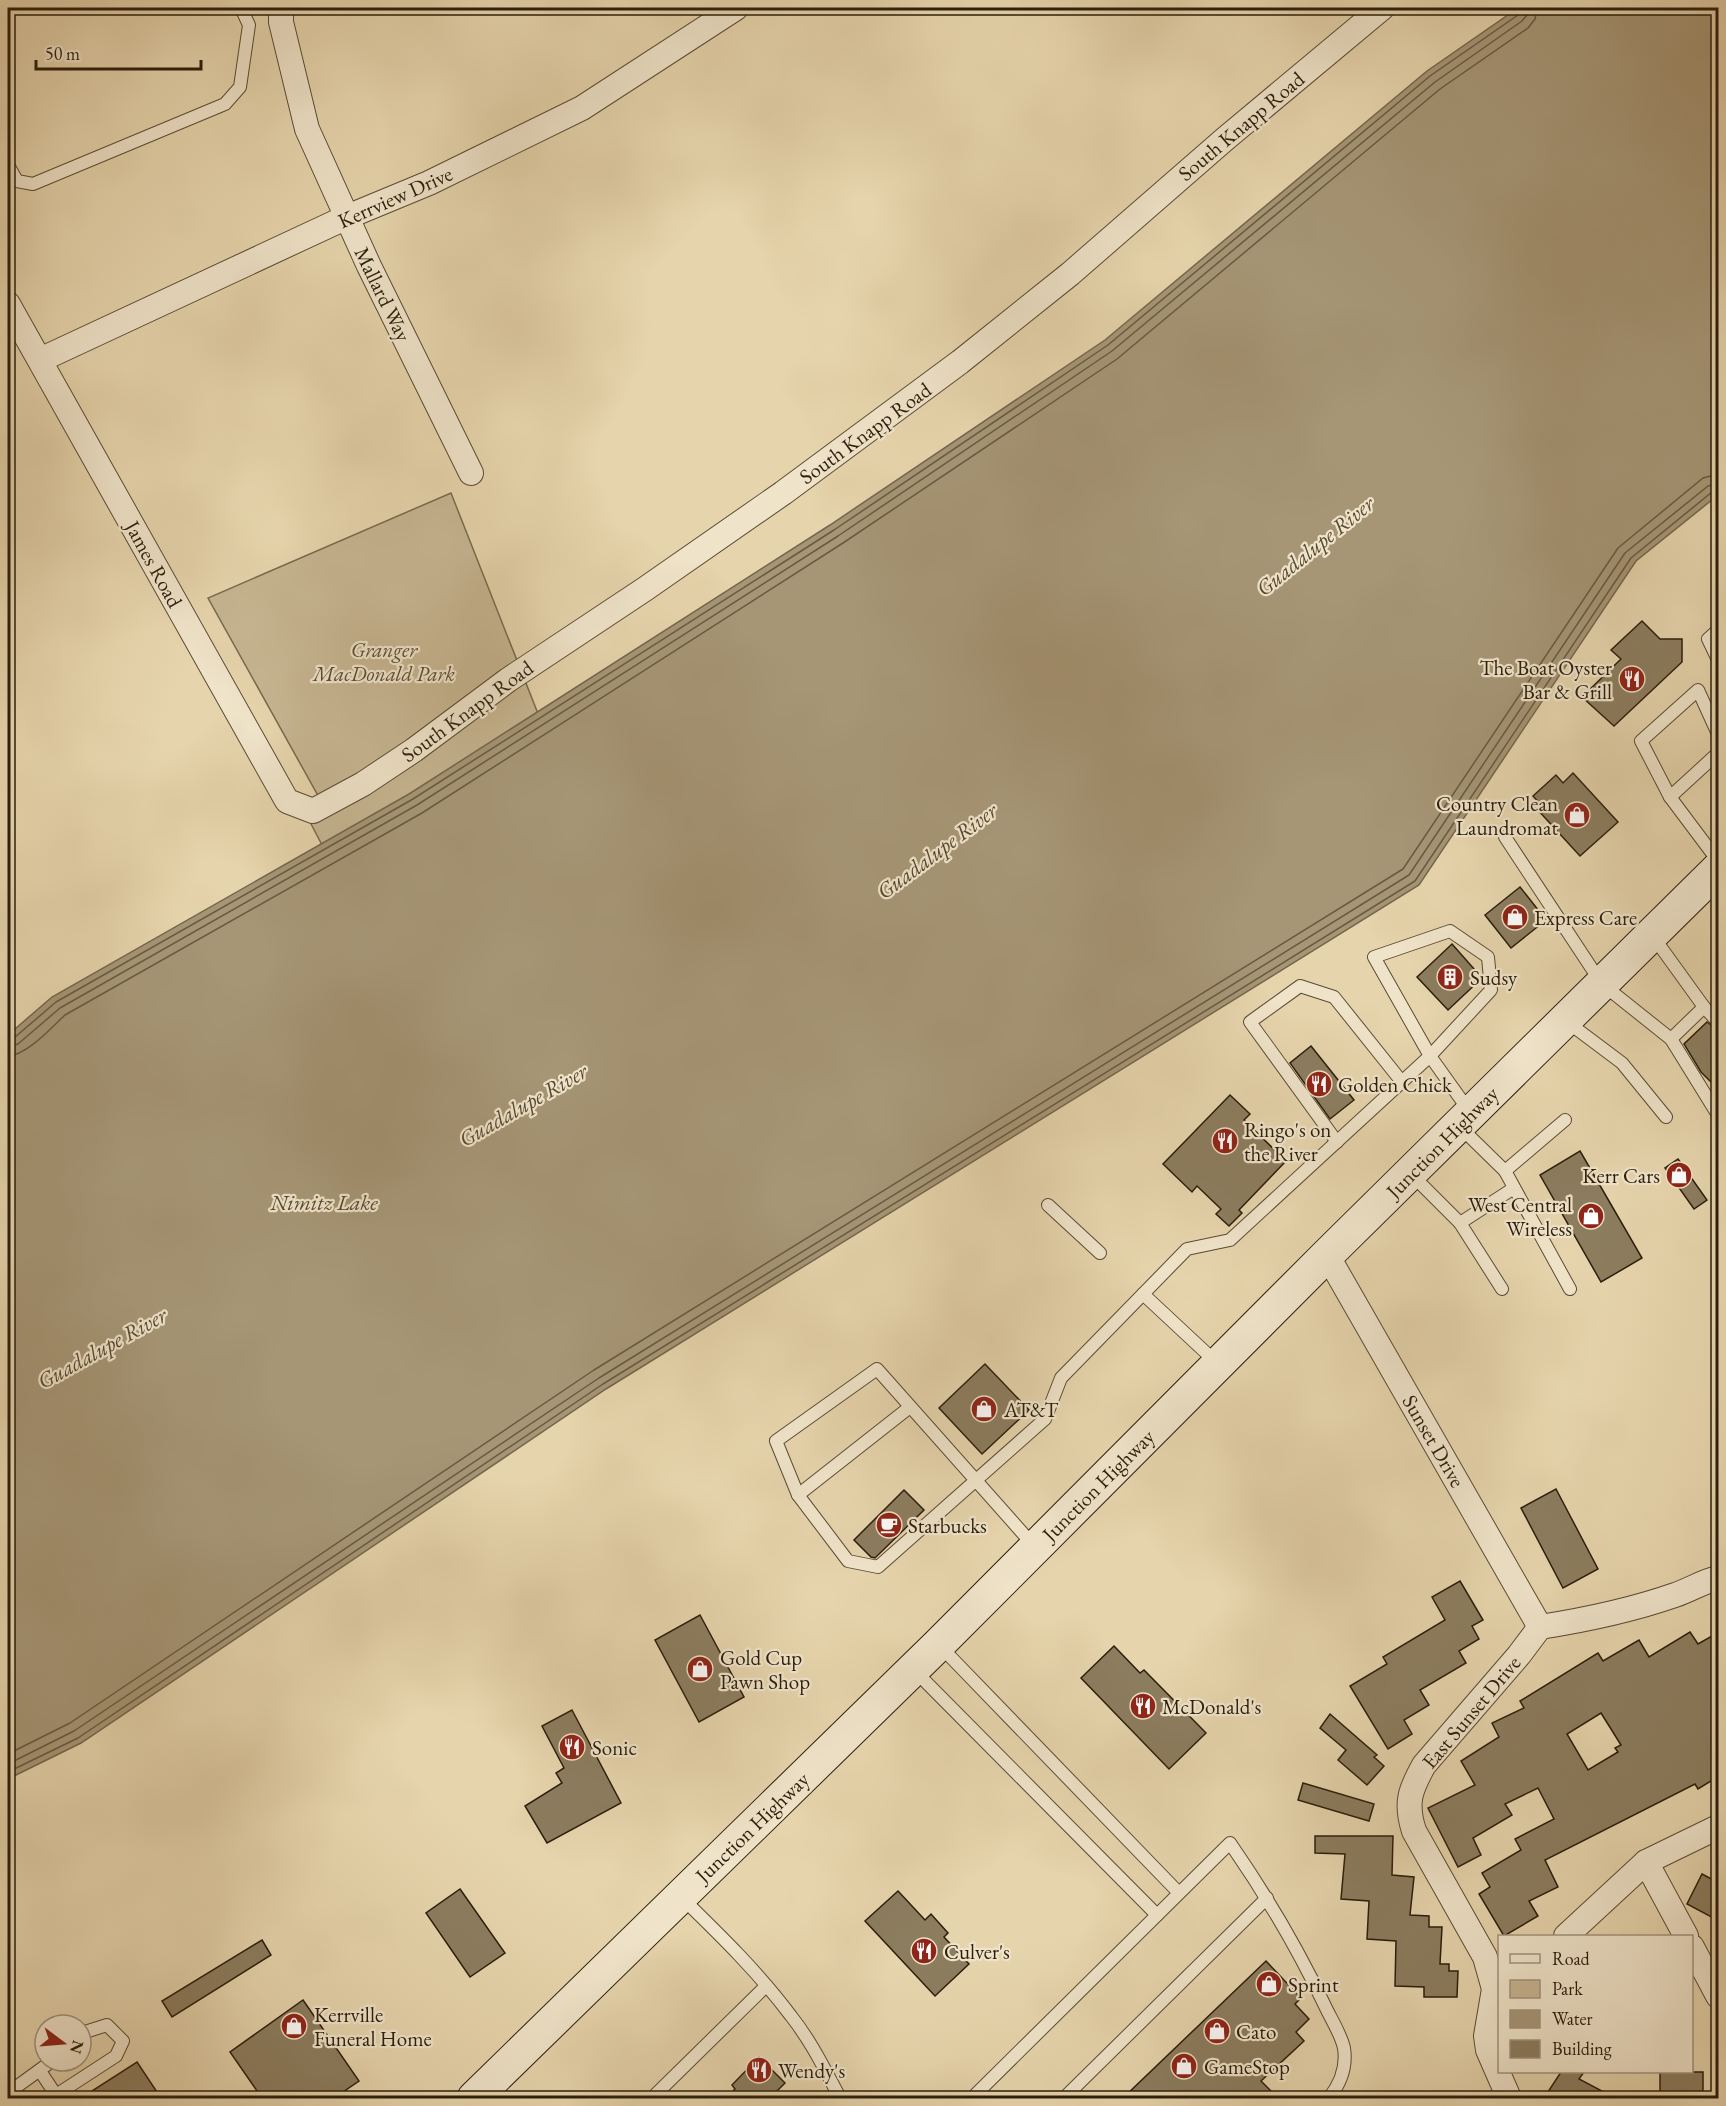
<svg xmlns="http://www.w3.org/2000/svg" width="1726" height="2106" font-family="'EB Garamond',serif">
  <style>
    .green { fill: #c6b591; stroke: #786a4e; stroke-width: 1.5 }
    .water { fill: #a69676; stroke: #75664c; stroke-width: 1.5 }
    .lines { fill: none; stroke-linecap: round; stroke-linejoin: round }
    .shore { stroke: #685a41; stroke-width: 1.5 }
    .building { fill: #8c7d5f; stroke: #2b1e0c; stroke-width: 1.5; fill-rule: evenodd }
    .lane-casing { stroke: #5a4c34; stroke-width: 14 }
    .street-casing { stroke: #5a4c34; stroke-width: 26 }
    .secondary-casing { stroke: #2b1e0c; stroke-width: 35 }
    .lane { stroke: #efe3c9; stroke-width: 12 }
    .street { stroke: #efe3c9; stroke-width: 24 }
    .secondary { stroke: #efe3c9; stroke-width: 33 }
    .labels { text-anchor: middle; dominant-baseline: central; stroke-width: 4.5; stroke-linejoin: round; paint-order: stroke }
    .street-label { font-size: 21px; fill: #2b1e0c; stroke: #efe3c9 }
    .park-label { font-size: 21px; font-style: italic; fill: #5a4b34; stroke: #efe3c9 }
    .poi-label { font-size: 21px; fill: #2b1e0c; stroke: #efe3c9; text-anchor: start }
    .water-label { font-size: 22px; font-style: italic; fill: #564831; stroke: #efe3c9 }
  </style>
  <rect width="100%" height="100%" fill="#e6d4ac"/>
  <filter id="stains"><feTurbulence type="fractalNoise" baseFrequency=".00333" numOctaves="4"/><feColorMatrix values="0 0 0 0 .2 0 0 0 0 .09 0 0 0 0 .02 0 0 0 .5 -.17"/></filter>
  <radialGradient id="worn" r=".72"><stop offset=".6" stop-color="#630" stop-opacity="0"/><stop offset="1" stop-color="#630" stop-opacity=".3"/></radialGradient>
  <polygon class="green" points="451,493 546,734 333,866 309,820 326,810 208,598"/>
  <polygon class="water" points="1518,8 1718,8 1718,495 1636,561 1419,885 606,1389 81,1743 8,1779 8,1035 52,997 409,794 830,525 1105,340 1427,71"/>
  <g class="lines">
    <g class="shore">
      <polyline points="8,1039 14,1038 56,1002 413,799 834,530 1108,345 1430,76 1518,15 1520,8"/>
      <polyline points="8,1047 18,1044 60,1008 417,805 838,536 1112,351 1435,82 1522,21 1527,15 1528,8"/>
      <path d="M8 1056C27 1055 51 1028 65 1015L422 813 843 543 1117 359 1440 89 1528 28 1535 19 1537 8"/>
      <polyline points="8,1754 70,1723 594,1370 1403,869 1618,548 1703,478 1718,474"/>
      <polyline points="8,1764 74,1731 599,1378 1409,875 1625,553 1708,486 1718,483"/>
      <polyline points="8,1772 78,1738 603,1384 1415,881 1631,558 1712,492 1718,490"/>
    </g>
  </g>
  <g class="building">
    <polygon points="1642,621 1660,639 1682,639 1682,662 1614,726 1582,697 1621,659 1611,650"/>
    <polygon points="1573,773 1618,822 1580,856 1536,808 1540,804 1533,796 1556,775 1563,783"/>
    <polygon points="1520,887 1546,920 1511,948 1485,915"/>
    <polygon points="1452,944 1482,978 1448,1010 1417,977"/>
    <polygon points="1707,1022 1719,1031 1719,1090 1701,1072 1684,1044"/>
    <polygon points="1311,1046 1354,1100 1330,1119 1290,1063"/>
    <polygon points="1230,1095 1250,1114 1244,1120 1286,1161 1239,1210 1242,1213 1229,1226 1216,1214 1221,1209 1197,1186 1192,1192 1163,1164"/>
    <polygon points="1580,1151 1642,1258 1601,1282 1540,1175"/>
    <polygon points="1678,1159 1707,1200 1694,1209 1665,1168"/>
    <polygon points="985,1364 1029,1410 982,1454 939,1408"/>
    <polygon points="1556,1489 1598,1569 1563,1588 1521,1508"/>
    <polygon points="904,1490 924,1510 875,1558 871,1557 854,1540"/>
    <polygon points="1460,1581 1483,1620 1472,1626 1479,1639 1459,1651 1466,1663 1420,1690 1429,1705 1404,1720 1412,1734 1388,1749 1350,1686 1387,1664 1383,1657 1445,1620 1432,1597"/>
    <polygon points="700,1615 744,1697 699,1722 655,1640"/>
    <path d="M1690 1632 1698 1644 1719 1632V1776L1698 1789 1695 1784 1545 1860 1558 1887 1529 1901 1538 1916 1504 1936 1479 1894 1490 1887 1482 1873 1521 1850 1515 1839 1554 1819 1538 1788 1505 1804 1512 1815 1473 1838 1481 1855 1458 1867 1428 1808 1475 1785 1461 1761 1499 1737 1492 1723 1524 1708 1520 1701 1598 1653 1603 1661 1639 1640 1649 1657ZM1601 1713 1621 1745 1615 1748 1618 1752 1588 1770 1567 1734Z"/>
    <polygon points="1114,1646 1140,1673 1144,1670 1206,1733 1169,1769 1081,1678"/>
    <polygon points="572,1710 621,1803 547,1843 525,1806 562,1783 556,1773 564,1768 542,1726"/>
    <polygon points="1330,1714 1377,1755 1374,1757 1384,1766 1367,1785 1338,1760 1346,1750 1320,1728"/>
    <polygon points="1303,1783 1374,1804 1369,1821 1298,1800"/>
    <polygon points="1315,1836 1393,1836 1392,1875 1414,1877 1410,1915 1429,1916 1429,1927 1442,1927 1440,1964 1449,1964 1449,1971 1458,1971 1457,1997 1424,1997 1424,1987 1395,1986 1396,1941 1367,1939 1369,1901 1341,1899 1345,1854 1315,1853"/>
    <polygon points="1702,1874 1719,1883 1719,1921 1687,1904"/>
    <polygon points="460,1889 505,1953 470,1977 426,1913"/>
    <polygon points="898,1891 925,1920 931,1914 948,1933 944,1937 969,1964 935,1996 865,1921"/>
    <polygon points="262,1940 271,1955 172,2017 162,2001"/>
    <polygon points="1266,1961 1301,1998 1295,2004 1309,2019 1296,2032 1304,2041 1261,2081 1278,2098 1123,2098"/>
    <polygon points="303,2000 359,2081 334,2098 262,2098 230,2052"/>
    <polygon points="759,2057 785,2083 770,2098 726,2098 735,2089 732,2085"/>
    <polygon points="137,2062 161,2098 81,2098"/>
    <polygon points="1561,2072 1584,2072 1579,2079 1615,2098 1544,2098"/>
    <rect x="1660" y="2072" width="43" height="26"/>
  </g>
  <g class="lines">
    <defs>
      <g id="lane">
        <polyline points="8,165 17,181 33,184 225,104 240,87 249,25 241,8"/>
        <polyline points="1718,630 1708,639 1718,660"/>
        <polyline points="1718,734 1698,690 1641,741 1670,797 1718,861"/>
        <polyline points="1670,797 1718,753"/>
        <polyline points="1505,837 1602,984 1671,1039 1718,1115"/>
        <polyline points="1652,935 1704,1007 1718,1022"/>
        <polyline points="1566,1021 1622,1063 1666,1117"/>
        <polyline points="1671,1039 1704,1007"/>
        <polyline points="1458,1125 1505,1171 1570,1289"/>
        <polyline points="1337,1142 1250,1022 1300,986 1334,997 1402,1082"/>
        <polyline points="1505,1171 1565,1120"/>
        <polyline points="1410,1173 1460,1223"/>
        <polyline points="1048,1205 1100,1253"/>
        <polyline points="1502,1289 1460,1223 1514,1188"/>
        <polyline points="1143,1294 1217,1363"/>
        <polyline points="798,1495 910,1407"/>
        <polyline points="1035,1547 877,1369 776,1441 798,1495 848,1561 878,1567 1045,1419 1061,1378 1187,1249 1230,1240 1430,1056 1491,990 1488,957 1450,931 1374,957 1430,1056 1470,1112"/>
        <polyline points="940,1646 1179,1893"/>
        <polyline points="914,1670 1157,1915"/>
        <path d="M682 1898C720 1935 759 1973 791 2016 811 2041 825 2070 840 2098"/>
        <polyline points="40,2071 58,2098"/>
        <polyline points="8,2093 52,2061"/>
        <polyline points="56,2095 116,2056 123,2041 107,2025 85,2032 81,2035"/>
        <polyline points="652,2098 766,1986"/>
        <path d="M972 2098 1230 1843C1266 1895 1298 1949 1325 2006 1331 2019 1341 2034 1344 2048 1347 2067 1341 2083 1329 2098"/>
        <polyline points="1064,2098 1267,1898"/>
      </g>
      <g id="street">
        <polyline points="281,8 281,22 307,129 369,266 471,473"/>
        <polyline points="8,304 287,801 313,811 363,784 414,750 508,680 645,589 783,493 960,362 1070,274 1225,139 1382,8"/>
        <polyline points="40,360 347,217 429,183 582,108 736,8"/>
        <polyline points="1327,1255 1540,1627"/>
        <path d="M1540 1627C1585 1620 1632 1610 1675 1595 1690 1590 1704 1581 1718 1578"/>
        <polyline points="1646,1862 1686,1936"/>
        <polyline points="1566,1936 1646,1862 1718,1827"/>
        <polyline points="1692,1947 1718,1996"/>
        <path d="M1509 2098 1488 2050 1486 2036 1494 1989 1485 1957 1414 1831C1405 1803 1410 1790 1424 1765L1519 1655 1540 1627"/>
      </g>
      <polyline id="secondary" points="474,2098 938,1645 1327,1255 1718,869"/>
    </defs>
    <use href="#lane" class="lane-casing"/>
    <use href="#street" class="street-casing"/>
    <use href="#secondary" class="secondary-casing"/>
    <use href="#lane" class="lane"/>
    <use href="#street" class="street"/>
    <use href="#secondary" class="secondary"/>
  </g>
  <defs>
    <symbol id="restaurant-disc" viewBox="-11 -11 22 22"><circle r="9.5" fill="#8f2418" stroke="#efe3c9"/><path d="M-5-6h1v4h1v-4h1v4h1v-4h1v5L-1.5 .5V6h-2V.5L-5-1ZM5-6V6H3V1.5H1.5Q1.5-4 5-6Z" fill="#fff"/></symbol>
    <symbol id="shop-disc" viewBox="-11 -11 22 22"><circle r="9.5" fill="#8f2418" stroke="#efe3c9"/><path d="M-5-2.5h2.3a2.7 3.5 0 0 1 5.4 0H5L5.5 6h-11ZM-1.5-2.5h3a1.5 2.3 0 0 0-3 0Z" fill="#fff"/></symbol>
    <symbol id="building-disc" viewBox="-11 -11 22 22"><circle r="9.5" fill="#8f2418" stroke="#efe3c9"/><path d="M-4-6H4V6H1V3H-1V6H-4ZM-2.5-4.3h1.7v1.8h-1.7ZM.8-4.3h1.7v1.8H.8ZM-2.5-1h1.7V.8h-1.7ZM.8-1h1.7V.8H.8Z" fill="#fff"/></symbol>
    <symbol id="cafe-disc" viewBox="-11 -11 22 22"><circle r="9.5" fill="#8f2418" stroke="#efe3c9"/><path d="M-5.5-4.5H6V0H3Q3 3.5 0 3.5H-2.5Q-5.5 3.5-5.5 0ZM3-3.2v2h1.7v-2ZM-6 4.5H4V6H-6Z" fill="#fff"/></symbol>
  </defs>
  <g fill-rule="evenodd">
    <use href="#restaurant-disc" x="1617" y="664" width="30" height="30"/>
    <use href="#shop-disc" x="1562" y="800" width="30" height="30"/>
    <use href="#shop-disc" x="1500" y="902" width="30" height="30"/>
    <use href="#building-disc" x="1435" y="962" width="30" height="30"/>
    <use href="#restaurant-disc" x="1304" y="1069" width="30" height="30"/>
    <use href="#restaurant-disc" x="1210" y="1126" width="30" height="30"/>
    <use href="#shop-disc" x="1664" y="1160" width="30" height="30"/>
    <use href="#shop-disc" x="1576" y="1201" width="30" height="30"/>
    <use href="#shop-disc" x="969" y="1394" width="30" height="30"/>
    <use href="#cafe-disc" x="874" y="1510" width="30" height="30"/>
    <use href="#shop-disc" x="685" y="1654" width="30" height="30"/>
    <use href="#restaurant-disc" x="1128" y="1691" width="30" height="30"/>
    <use href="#restaurant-disc" x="557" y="1732" width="30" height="30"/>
    <use href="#restaurant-disc" x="909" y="1936" width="30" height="30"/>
    <use href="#shop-disc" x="1254" y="1969" width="30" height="30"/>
    <use href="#shop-disc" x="279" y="2011" width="30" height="30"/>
    <use href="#shop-disc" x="1202" y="2016" width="30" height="30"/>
    <use href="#shop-disc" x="1169" y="2051" width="30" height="30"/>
    <use href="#restaurant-disc" x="744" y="2055" width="30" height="30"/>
  </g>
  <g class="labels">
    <g class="street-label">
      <text transform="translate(1241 126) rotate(-40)">South Knapp Road</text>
      <text transform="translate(395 197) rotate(-24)">Kerrview Drive</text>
      <text transform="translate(383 294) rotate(64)">Mallard Way</text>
      <text transform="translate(865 433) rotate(-36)">South Knapp Road</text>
      <text transform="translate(154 564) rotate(61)">James Road</text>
      <text transform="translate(467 711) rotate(-36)">South Knapp Road</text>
      <text transform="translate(1442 1142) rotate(-45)">Junction Highway</text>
      <text transform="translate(1434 1441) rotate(60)">Sunset Drive</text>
      <text transform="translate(1098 1485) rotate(-45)">Junction Highway</text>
      <text transform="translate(1471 1712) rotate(-50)">East Sunset Drive</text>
      <text transform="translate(752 1827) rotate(-44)">Junction Highway</text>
    </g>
    <g class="park-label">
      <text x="384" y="649">Granger<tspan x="384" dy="24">MacDonald Park</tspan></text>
    </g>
    <g class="poi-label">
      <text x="1612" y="667" text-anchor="end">The Boat Oyster<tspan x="1612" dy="24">Bar &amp; Grill</tspan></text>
      <text x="1558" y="803" text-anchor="end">Country Clean<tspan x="1558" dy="24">Laundromat</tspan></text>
      <text x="1534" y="917">Express Care</text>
      <text x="1470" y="977">Sudsy</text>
      <text x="1338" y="1084">Golden Chick</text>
      <text x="1244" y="1129">Ringo's on<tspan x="1244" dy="24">the River</tspan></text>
      <text x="1660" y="1175" text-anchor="end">Kerr Cars</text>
      <text x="1572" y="1204" text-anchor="end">West Central<tspan x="1572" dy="24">Wireless</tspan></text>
      <text x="1004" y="1409">AT&amp;T</text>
      <text x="908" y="1525">Starbucks</text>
      <text x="720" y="1657">Gold Cup<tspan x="720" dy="24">Pawn Shop</tspan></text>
      <text x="1162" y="1706">McDonald's</text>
      <text x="592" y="1747">Sonic</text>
      <text x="944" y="1951">Culver's</text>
      <text x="1288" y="1984">Sprint</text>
      <text x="314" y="2014">Kerrville<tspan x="314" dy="24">Funeral Home</tspan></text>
      <text x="1236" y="2031">Cato</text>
      <text x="1204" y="2066">GameStop</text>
      <text x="778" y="2070">Wendy's</text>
    </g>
    <g class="water-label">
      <text transform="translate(1315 546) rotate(-39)">Guadalupe River</text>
      <text transform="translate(937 851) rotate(-37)">Guadalupe River</text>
      <text transform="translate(523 1105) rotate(-30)">Guadalupe River</text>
      <text x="324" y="1202">Nimitz Lake</text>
      <text transform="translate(102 1348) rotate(-29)">Guadalupe River</text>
    </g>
  </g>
  <rect width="1726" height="2106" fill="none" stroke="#e6d4ac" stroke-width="30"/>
  <rect x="9" y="9" width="1708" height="2088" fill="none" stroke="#2b1e0c" stroke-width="3"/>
  <rect x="15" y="15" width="1696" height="2076" fill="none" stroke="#2b1e0c" stroke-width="1.5"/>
  <rect x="1498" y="1935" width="195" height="138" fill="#efe3c9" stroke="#a1947d" stroke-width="1.5"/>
  <rect x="1510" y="1954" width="30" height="9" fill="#efe3c9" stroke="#a1947d" stroke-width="1.5"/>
  <text x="1552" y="1965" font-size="18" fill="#2b1e0c">Road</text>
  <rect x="1510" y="1980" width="30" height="18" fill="#c6b591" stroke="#a1947d" stroke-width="1.5"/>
  <text x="1552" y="1995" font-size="18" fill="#2b1e0c">Park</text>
  <rect x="1510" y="2010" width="30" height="18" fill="#a69676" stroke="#a1947d" stroke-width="1.5"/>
  <text x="1552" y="2025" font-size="18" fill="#2b1e0c">Water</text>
  <rect x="1510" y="2040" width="30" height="18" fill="#8c7d5f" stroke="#a1947d" stroke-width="1.5"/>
  <text x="1552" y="2055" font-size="18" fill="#2b1e0c">Building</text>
  <g transform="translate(63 2043) rotate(106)"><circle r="28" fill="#efe3c9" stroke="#a1947d" stroke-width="1.5"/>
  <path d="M0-4.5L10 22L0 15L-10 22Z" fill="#8f2418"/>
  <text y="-9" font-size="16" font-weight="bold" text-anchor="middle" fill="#2b1e0c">N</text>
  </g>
  <path d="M36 60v9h165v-9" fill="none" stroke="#2b1e0c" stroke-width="3"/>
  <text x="45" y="60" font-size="18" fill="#2b1e0c" stroke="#efe3c9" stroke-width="4.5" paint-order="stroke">50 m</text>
  <rect width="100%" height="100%" filter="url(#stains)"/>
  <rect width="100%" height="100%" fill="url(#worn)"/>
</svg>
